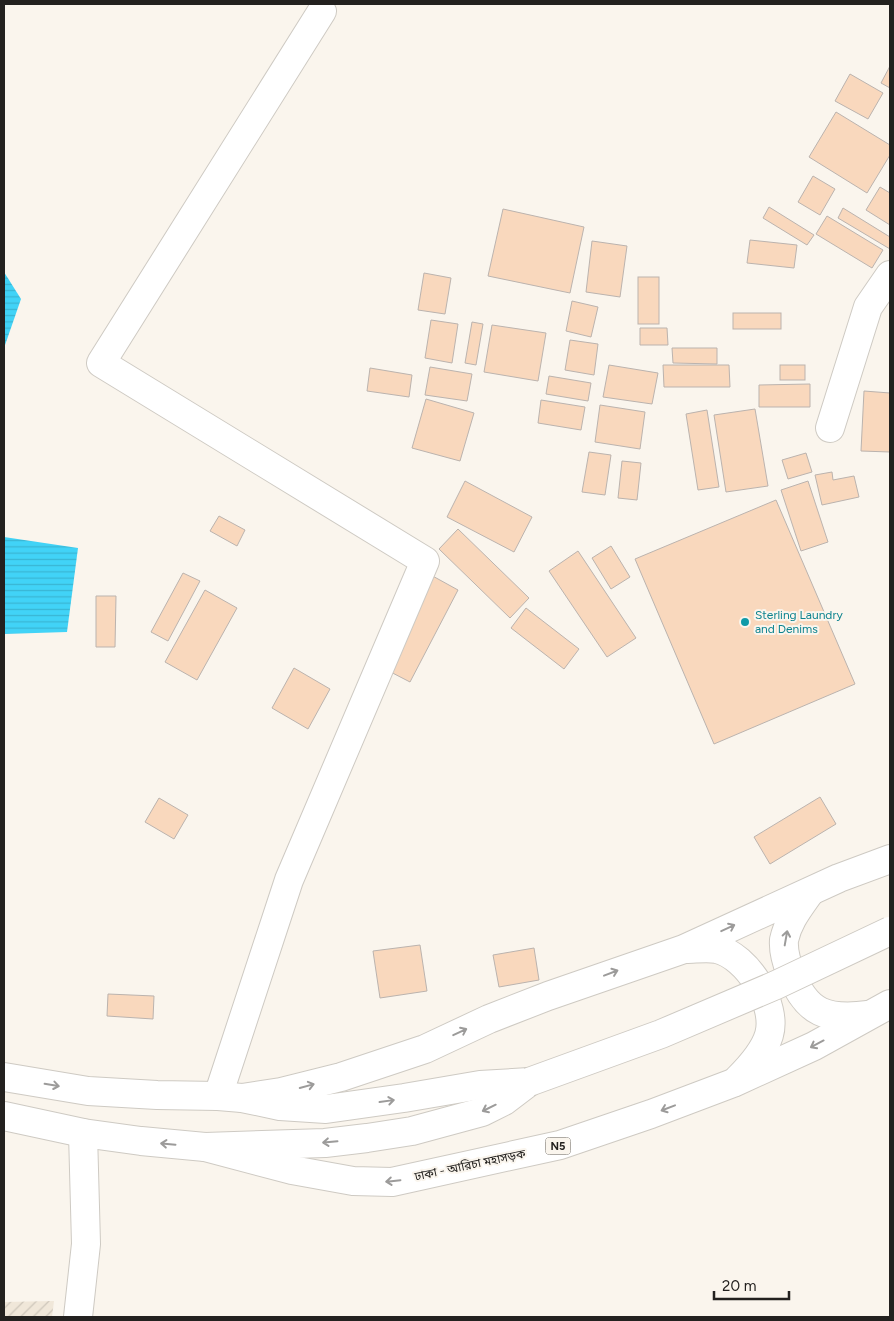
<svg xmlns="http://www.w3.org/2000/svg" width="894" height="1321" font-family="Figtree,'Noto Sans Bengali',sans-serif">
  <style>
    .industrial { fill: url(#industrial-furrows) }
    .water { fill: url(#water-rules) }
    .building { fill: #f9d8bd; stroke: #bbb3ae }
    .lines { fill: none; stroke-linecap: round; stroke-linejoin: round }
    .minor-casing { stroke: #cecac3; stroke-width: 30 }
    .highway-casing { stroke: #cecac3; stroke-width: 30 }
    .minor { stroke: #fff; stroke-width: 28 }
    .highway { stroke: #fff; stroke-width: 28 }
    .highway-bridge-casing { stroke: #cecac3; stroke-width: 30; stroke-linecap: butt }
    .highway-bridge { stroke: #fff; stroke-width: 28 }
    .oneway { stroke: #9c9b9a }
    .culture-dot { fill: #0f9aa8; stroke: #faf5ed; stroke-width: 2 }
    .labels { text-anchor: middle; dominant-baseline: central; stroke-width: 4; stroke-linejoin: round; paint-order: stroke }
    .shield { fill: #faf5ed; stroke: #64615d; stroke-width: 1 }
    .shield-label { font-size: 11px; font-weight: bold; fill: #23211f }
    .culture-label { font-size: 12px; fill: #0d838f; stroke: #faf5ed; text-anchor: start }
    .street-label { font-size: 12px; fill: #23211f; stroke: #faf5ed }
  </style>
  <defs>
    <pattern id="industrial-furrows" width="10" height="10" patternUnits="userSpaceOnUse" patternTransform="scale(1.25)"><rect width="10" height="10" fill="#f0e7d9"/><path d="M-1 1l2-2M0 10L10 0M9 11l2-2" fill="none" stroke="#cec6ba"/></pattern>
    <pattern id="water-rules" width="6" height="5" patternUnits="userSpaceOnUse" patternTransform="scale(1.25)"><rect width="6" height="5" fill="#41d3f7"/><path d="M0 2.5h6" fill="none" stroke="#39b5d3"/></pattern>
  </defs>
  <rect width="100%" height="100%" fill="#faf5ed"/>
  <polygon class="industrial" points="54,1301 52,1317 4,1317 4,1302"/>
  <g class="water">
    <polygon points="4,272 21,299 4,348"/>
    <polygon points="4,537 78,548 67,632 4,634"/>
  </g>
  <g class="building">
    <polygon points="890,66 890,88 881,83"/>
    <polygon points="850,74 883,93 868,119 835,101"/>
    <polygon points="836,112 890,145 890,155 867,193 809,157"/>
    <polygon points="813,176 835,189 820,215 798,202"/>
    <polygon points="880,187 890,193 890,225 866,210"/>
    <polygon points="769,207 814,235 807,245 763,218"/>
    <polygon points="843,208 890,237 890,249 838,218"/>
    <polygon points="503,209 584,227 570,293 488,276"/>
    <polygon points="827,216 883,250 872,268 816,234"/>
    <polygon points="750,240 797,245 794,268 747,263"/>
    <polygon points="592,241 627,246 620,297 586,292"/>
    <polygon points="424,273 451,278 445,314 418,310"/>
    <rect x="638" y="277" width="21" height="47"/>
    <polygon points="572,301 598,307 591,337 566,331"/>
    <rect x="733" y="313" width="48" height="16"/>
    <polygon points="431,320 458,324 452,363 425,358"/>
    <polygon points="472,322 483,324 476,365 465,363"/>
    <polygon points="492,325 546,333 538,381 484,372"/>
    <polygon points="640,328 667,328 668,345 640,345"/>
    <polygon points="570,340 598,344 594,375 565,370"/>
    <polygon points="672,348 717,348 717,364 673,363"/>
    <polygon points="609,365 658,373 652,404 603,397"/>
    <polygon points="663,365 729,365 730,387 664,387"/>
    <rect x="780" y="365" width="25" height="15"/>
    <polygon points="430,367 472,374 467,401 425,395"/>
    <polygon points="370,368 412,375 409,397 367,391"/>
    <polygon points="549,376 591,383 588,401 546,394"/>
    <polygon points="810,384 810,407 759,407 759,385"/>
    <polygon points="864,391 890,393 890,452 861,451"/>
    <polygon points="426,399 474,413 460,461 412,448"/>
    <polygon points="541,400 585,407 581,430 538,423"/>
    <polygon points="600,405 645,412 640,449 595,442"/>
    <polygon points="755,409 768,486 726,492 714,415"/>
    <polygon points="707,410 719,487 698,490 686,414"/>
    <polygon points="589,452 611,455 605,495 582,492"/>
    <polygon points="806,453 812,472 788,479 782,460"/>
    <polygon points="622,461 641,463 637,500 618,498"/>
    <polygon points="832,472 833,480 854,476 859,497 822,505 815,475"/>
    <polygon points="465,481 532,517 514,552 447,517"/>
    <polygon points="808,481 828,542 801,551 781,490"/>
    <polygon points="776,500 855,684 714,744 635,559"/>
    <polygon points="219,516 245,530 237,546 210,531"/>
    <polygon points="458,529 529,598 510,618 439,549"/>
    <polygon points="611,546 630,577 611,589 592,558"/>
    <polygon points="578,551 636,638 607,657 549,571"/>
    <polygon points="183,573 200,581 168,641 151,632"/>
    <polygon points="429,574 458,590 410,682 381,667"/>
    <polygon points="205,590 237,608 197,680 165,662"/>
    <polygon points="96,596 116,596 115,647 96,647"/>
    <polygon points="526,608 579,649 564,669 511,628"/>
    <polygon points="294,668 330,689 308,729 272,708"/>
    <polygon points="820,797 836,824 770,864 754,837"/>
    <polygon points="159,798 188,815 174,839 145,822"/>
    <polygon points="420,945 427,991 380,998 373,951"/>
    <polygon points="534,948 539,980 499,987 493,955"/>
    <polygon points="108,994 154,996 153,1019 107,1016"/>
  </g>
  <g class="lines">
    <defs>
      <g id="minor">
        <polyline points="830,428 868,307 890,275"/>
        <polyline points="218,1096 289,880 425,561 101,363 322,11"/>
        <polyline points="78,1317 86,1244 83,1133"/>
      </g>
      <g id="highway">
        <path d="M810 892C799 908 788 921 784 940 783 952 787 964 791 974 807 1014 827 1020 868 1015"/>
        <path d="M686 949C695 949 707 947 717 949 747 956 778 1005 769 1035 764 1052 750 1067 738 1079"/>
        <polyline points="4,1077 88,1091 157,1095 218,1096 242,1098 280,1106 326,1109 404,1098 480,1085 529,1082"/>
        <polyline points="242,1098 281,1092 341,1077 425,1049 489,1019 548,996 684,949 839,878 890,859"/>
        <polyline points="4,1116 83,1133 141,1141 205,1147 325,1143 367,1138 412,1131 482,1112 504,1101 529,1082"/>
        <polyline points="205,1147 292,1170 353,1181 392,1182 560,1145 651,1114 733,1083 814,1046 890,1004"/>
      </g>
    </defs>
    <use href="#minor" class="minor-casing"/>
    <use href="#highway" class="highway-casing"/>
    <use href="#minor" class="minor"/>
    <use href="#highway" class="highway"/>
    <defs>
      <polyline id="highway-bridge" points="529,1082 661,1034 776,985 890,931"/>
    </defs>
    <use href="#highway-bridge" class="highway-bridge-casing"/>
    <use href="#highway-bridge" class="highway-bridge"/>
  </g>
  <defs><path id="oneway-shaft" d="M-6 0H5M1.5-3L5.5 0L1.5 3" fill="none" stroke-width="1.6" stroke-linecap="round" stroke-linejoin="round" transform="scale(1.25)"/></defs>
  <g class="oneway">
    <use href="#oneway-shaft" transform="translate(728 928) rotate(-25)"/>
    <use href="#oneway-shaft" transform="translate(786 938) rotate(-80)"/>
    <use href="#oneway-shaft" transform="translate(611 973) rotate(-21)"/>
    <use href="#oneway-shaft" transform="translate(460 1032) rotate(-25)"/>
    <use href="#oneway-shaft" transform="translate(817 1044) rotate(152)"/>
    <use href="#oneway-shaft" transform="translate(52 1085) rotate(9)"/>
    <use href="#oneway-shaft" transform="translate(307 1086) rotate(-15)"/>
    <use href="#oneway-shaft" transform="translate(387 1101) rotate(-8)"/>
    <use href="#oneway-shaft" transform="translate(489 1108) rotate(154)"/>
    <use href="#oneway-shaft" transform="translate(668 1108) rotate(159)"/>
    <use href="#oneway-shaft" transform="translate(330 1142) rotate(175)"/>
    <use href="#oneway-shaft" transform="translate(168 1144) rotate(-175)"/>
    <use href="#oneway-shaft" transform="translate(393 1181) rotate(174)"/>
  </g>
  <circle class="culture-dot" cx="745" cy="622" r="5"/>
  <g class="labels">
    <rect class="shield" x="545.5" y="1137.5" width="25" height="17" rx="4"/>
    <g class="shield-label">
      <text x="558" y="1146">N5</text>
    </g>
    <g class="culture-label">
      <text x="755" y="615">Sterling Laundry<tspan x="755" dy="14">and Denims</tspan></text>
    </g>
    <g class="street-label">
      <text transform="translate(470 1165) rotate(-12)">ঢাকা - আরিচা মহাসড়ক</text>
    </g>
  </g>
  <rect width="894" height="1321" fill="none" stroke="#23211f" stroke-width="10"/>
  <path d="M714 1291v8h75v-8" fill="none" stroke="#23211f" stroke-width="2.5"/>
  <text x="722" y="1291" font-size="15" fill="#23211f" stroke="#faf5ed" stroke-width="4" paint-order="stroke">20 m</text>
</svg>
